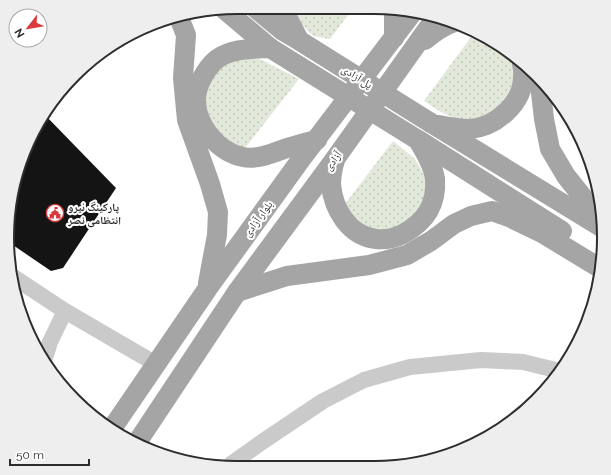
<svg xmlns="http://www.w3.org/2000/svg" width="611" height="475" font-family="Raleway,'Noto Naskh Arabic',sans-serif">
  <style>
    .grass { fill: url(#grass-dots) }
    .building { fill: #141414 }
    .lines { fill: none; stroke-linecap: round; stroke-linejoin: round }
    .minor { stroke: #cacaca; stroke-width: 16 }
    .major { stroke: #a5a5a5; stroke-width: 20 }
    .major-bridge { stroke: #a5a5a5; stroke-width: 20 }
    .labels { text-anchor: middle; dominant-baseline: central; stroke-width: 4; stroke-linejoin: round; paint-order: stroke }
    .street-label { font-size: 11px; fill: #2d2d2d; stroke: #fff }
    .poi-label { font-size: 11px; font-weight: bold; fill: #2d2d2d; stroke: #fff; text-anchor: start }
    .rim { fill: none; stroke: #2d2d2d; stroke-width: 2 }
  </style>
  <defs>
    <pattern id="grass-dots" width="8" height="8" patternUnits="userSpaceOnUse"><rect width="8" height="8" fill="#e2e9db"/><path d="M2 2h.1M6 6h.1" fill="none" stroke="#c2c8bc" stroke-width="1.8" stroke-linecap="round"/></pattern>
  </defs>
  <rect width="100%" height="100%" fill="#fff"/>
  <g class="grass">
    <polygon points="293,7 354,7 330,39 313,36 299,22"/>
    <path d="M474 33C481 37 508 50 511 54 520 69 513 91 503 103 495 114 472 123 459 120 446 116 435 108 424 101Z"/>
    <polygon points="239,58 260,59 299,79 245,148 224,141 205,113 203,92 213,71"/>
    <polygon points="393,141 414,158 420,167 426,181 426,193 416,215 404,225 380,232 363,225 352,215 345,204"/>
  </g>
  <polygon class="building" points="44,114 116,188 63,268 51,271 7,241 7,238 15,178 38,122"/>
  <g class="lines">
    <g class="minor">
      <polyline points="12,276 65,311 156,364"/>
      <polyline points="44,361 50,342 65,311"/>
      <polyline points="231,464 262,442 323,401 364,380 410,367 481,360 523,362 560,371"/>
    </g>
    <g class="major">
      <polyline points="254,7 283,31 300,41"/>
      <polyline points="285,7 286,15 299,40"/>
      <polyline points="224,9 270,48"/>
      <polyline points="178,15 186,35 183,78 187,120 210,184 218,212 217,235 208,283"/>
      <polyline points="394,38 394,9"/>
      <path d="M425 40C433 33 443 26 454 22"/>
      <path d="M270 48C253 49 232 48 217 59 206 68 195 87 196 102 197 126 218 152 243 157 258 160 273 153 287 148 297 145 307 142 317 140"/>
      <polyline points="540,84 544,119 550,149 566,176 601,220"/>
      <polyline points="431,123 601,227"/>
      <path d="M439 125C449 127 459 129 470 129 496 127 523 103 523 77 524 72 523 68 522 64"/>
      <polyline points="420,141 562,231"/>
      <path d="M335 160C333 167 331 176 331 184 333 209 349 236 376 239 386 240 395 238 403 234 425 222 437 205 435 179 433 165 425 152 418 140"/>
      <polyline points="237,292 287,276 369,265 407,255 431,241 454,224 471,216 492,211 509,217 542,233 598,267"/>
      <polyline points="111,430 208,288 302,158 413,12"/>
      <polyline points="138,441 237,292 335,159 436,17"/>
    </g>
    <g class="major-bridge">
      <polyline points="300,41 431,123"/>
      <polyline points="270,48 418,140"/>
    </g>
  </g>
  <defs>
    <symbol id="civic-ring" viewBox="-11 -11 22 22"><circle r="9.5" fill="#fff" stroke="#d83a3e" stroke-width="1.5"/><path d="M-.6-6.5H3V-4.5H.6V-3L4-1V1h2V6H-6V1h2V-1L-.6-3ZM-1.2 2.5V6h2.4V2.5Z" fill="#d83a3e"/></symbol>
  </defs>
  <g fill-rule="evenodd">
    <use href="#civic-ring" x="45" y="203" width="20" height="20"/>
  </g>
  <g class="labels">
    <g class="street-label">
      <text transform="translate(357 77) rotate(32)">پل آزادی</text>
      <text transform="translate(333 161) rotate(-54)">آزادی</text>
      <text transform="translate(258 219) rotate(-54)">بلوار آزادی</text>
    </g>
    <g class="poi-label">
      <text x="68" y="207">پارکینگ نیرو<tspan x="68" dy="13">انتظامی نصر</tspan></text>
    </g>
  </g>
  <path d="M0 0H611V475H0ZM237 14H374A223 223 0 0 1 597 237V238A223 223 0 0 1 374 461H237A223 223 0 0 1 14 238V237A223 223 0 0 1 237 14Z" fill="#eee" fill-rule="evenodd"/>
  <path class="rim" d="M237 14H374A223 223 0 0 1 597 237V238A223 223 0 0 1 374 461H237A223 223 0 0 1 14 238V237A223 223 0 0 1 237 14Z"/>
  <g transform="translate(28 28) rotate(239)"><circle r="19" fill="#ffffff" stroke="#ababab"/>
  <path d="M0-3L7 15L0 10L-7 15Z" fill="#d83a3e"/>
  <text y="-6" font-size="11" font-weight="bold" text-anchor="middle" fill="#2d2d2d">N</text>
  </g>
  <path d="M10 459v6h79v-6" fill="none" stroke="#2d2d2d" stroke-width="2"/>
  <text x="16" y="459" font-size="12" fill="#2d2d2d" stroke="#ffffff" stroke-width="3" paint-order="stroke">50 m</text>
</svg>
